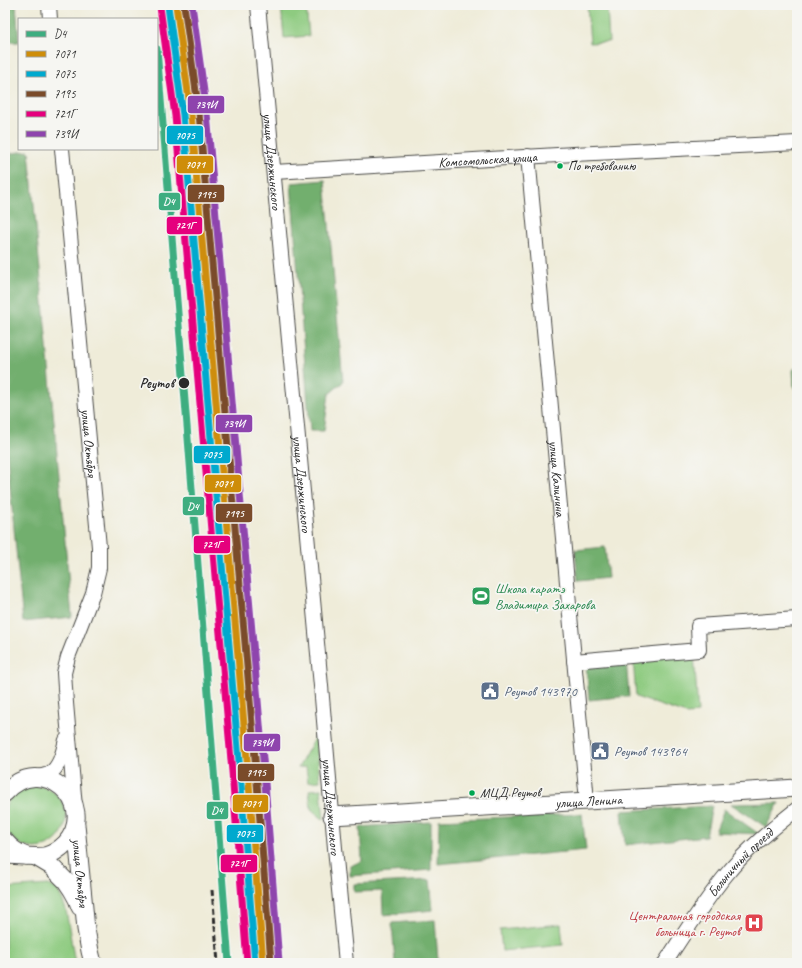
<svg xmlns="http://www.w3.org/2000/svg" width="802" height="968" font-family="Caveat,sans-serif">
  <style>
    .green { fill: #8ecb80; stroke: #5c7b56 }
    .forest { fill: #72af6e; stroke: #4e6d4c }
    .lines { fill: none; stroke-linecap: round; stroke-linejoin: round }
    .minor-casing { stroke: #484845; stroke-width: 16 }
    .tertiary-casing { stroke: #484845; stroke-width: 19 }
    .minor { stroke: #fff; stroke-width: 14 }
    .tertiary { stroke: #fff; stroke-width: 17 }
    .rail { stroke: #2b2b2b; stroke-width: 3; stroke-dasharray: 6 3; stroke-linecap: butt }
    .rail-1-casing { stroke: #f6f6f2; stroke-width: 10 }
    .rail-2-casing { stroke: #f6f6f2; stroke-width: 10 }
    .rail-3-casing { stroke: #f6f6f2; stroke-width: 10 }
    .rail-4-casing { stroke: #f6f6f2; stroke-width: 10 }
    .rail-5-casing { stroke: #f6f6f2; stroke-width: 10 }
    .rail-6-casing { stroke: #f6f6f2; stroke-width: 10 }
    .rail-1 { stroke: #3ead80; stroke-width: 7 }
    .rail-2 { stroke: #ce8d09; stroke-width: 7 }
    .rail-3 { stroke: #00a9ce; stroke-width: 7 }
    .rail-4 { stroke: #7a4b2a; stroke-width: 7 }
    .rail-5 { stroke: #e5007d; stroke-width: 7 }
    .rail-6 { stroke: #8e44ad; stroke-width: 7 }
    .bus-dot { fill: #00a651; stroke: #f6f6f2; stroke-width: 1.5 }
    .stop-dot { fill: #2b2b2b; stroke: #f6f6f2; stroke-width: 1.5 }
    .labels { text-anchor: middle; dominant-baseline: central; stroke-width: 3.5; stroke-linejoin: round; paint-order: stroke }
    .bus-label { font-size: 13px; fill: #2b2b2b; stroke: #f6f6f2; text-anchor: start }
    .street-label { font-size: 14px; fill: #2b2b2b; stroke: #f6f6f2 }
    .stop-label { font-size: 14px; font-weight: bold; fill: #2b2b2b; stroke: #f6f6f2; text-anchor: end }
    .leisure-label { font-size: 14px; fill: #27864d; stroke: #f6f6f2; text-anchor: start }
    .service-label { font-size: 14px; fill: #4e5e75; stroke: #f6f6f2; text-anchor: start }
    .health-label { font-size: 14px; fill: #be3a42; stroke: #f6f6f2; text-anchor: end }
    .line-badge { stroke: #f6f6f2; stroke-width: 1.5 }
    .badge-label { font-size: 11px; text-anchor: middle; font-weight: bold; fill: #fff }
  </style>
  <rect width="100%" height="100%" fill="#f6f6f2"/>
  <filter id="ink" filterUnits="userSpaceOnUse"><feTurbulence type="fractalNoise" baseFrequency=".025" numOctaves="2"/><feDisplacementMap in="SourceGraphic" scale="8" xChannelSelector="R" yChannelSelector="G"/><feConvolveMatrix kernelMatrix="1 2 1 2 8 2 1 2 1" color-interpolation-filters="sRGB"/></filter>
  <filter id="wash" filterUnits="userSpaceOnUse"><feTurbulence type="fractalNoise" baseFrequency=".012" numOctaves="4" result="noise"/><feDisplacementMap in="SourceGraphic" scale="16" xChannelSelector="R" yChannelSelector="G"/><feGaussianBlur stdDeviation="0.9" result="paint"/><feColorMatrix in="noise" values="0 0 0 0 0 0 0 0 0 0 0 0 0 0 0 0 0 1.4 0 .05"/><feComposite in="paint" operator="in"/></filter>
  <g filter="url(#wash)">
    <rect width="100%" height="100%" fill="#efecd9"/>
    <g class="green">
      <polygon points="281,5 306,5 309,36 284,38"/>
      <polygon points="587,5 607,5 609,42 590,43"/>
      <polygon points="694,653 698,713 686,714 636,697 633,659"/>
      <polygon points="316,736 320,781 308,782 306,767 298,768"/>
      <circle cx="35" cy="817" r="31"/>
      <polygon points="321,789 324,820 311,809 309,790"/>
      <polygon points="48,885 57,889 62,899 66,910 75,963 5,963 5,888"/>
      <polygon points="561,924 563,945 502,951 500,930"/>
    </g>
    <g class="forest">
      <polygon points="5,5 16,5 19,42 5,42"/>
      <polygon points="29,151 72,617 23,622 5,435 5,154"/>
      <polygon points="325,180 343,382 329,394 324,431 310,431 291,183"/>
      <polygon points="793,369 797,369 797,388 794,388"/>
      <polygon points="605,547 608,578 578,581 575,550"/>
      <polygon points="626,659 629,696 589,700 586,663"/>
      <polygon points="779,803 766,827 731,804"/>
      <polygon points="712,806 706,836 625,845 622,811"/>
      <polygon points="724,809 759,834 715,832"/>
      <polygon points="582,814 586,850 438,864 439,820"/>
      <polygon points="431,822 431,870 350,876 350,866 362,861 360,827"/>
      <polygon points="430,880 433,910 383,915 382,891 354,892 354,884"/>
      <polygon points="435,920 438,961 414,963 395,963 392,923"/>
    </g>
  </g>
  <g filter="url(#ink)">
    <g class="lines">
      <defs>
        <g id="minor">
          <polyline points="49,5 50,19"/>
          <path id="s1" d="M258 5 321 686 335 848 346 963"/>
          <path id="s2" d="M62 149 99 547V568L93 593 68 657 64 673 66 703 75 807"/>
          <path id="s3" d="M528 156 587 801"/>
          <path id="s4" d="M274 172 574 154 797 143"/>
          <polyline points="574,661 699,650 698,626 797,619"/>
          <path d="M40 777C42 776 46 775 49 774 60 767 63 752 66 740"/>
          <path id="s5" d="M665 963C684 934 703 903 726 875 746 850 772 829 797 809"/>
        </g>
        <g id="tertiary">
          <path d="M5 793C41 751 100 803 66 843 60 849 53 854 45 856 33 858 17 855 5 855"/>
          <path id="s6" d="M332 816 587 801 797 788"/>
          <path id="s7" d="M76 825 86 929 90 951 93 963"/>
          <path d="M5 841C12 849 16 852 26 856"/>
          <polyline points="36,857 51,866 66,881 72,890 77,899 80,907"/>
        </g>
      </defs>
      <use href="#minor" class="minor-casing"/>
      <use href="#tertiary" class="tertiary-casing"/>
      <use href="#minor" class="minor"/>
      <use href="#tertiary" class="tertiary"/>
      <g class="rail">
        <polyline points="212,890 218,963"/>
        <polyline points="246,895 251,963"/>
      </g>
      <defs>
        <path id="rail-1" d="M157 49C181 354 206 658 229 963"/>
        <polyline id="rail-2" points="176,5 191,114 248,771 263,963"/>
        <polyline id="rail-3" points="168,6 183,115 240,772 255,963"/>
        <polyline id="rail-4" points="184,5 199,113 256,770 271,962"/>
        <polyline id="rail-5" points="160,7 175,116 232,772 247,963"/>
        <polyline id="rail-6" points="192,5 207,113 264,770 279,962"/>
      </defs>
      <use href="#rail-1" class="rail-1-casing"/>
      <use href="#rail-2" class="rail-2-casing"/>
      <use href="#rail-3" class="rail-3-casing"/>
      <use href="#rail-4" class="rail-4-casing"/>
      <use href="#rail-5" class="rail-5-casing"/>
      <use href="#rail-6" class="rail-6-casing"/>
      <use href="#rail-1" class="rail-1"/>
      <use href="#rail-2" class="rail-2"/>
      <use href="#rail-3" class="rail-3"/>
      <use href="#rail-4" class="rail-4"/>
      <use href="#rail-5" class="rail-5"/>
      <use href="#rail-6" class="rail-6"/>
    </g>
  </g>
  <defs>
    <symbol id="stadium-square" viewBox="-11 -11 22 22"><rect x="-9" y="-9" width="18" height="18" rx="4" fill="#2e9e5b" stroke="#f6f6f2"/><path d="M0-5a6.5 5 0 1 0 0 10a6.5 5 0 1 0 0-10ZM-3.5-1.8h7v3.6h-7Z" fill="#fff"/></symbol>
    <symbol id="civic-square" viewBox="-11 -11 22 22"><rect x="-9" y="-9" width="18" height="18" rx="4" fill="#5c6f8a" stroke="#f6f6f2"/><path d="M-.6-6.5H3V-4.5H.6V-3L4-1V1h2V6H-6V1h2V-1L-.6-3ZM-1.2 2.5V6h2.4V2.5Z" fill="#fff"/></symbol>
    <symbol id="hospital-square" viewBox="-11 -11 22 22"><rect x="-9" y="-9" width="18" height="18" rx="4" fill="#e0444e" stroke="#f6f6f2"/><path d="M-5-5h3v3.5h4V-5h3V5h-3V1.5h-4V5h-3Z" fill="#fff"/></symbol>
  </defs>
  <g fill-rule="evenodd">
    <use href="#stadium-square" x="470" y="585" width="22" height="22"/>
    <use href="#civic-square" x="479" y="680" width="22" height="22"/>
    <use href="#civic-square" x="589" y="740" width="22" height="22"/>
    <use href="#hospital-square" x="743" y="912" width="22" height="22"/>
  </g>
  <g class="bus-dot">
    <circle cx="560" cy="166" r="3.5"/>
    <circle cx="472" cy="793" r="3.5"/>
  </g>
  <circle class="stop-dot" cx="184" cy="383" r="6"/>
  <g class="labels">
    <g class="bus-label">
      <text x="568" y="166">По требованию</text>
      <text x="480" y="793">МЦД Реутов</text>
    </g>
    <g class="street-label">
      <text stroke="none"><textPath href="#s4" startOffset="214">Комсомольская улица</textPath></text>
      <text stroke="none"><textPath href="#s1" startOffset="157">улица Дзержинского</textPath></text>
      <text stroke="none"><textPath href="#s2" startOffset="295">улица Октября</textPath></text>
      <text stroke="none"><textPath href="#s3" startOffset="324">улица Калинина</textPath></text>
      <text stroke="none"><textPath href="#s1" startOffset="481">улица Дзержинского</textPath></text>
      <text stroke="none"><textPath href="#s6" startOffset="257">улица Ленина</textPath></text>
      <text stroke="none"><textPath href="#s1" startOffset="805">улица Дзержинского</textPath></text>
      <text stroke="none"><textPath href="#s5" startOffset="126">Больничный проезд</textPath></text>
      <text stroke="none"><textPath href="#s7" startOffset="48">улица Октября</textPath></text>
    </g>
    <g class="stop-label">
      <text x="174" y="383">Реутов</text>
    </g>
    <g class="leisure-label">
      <text x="495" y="588">Школа каратэ<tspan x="495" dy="16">Владимира Захарова</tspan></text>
    </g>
    <g class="service-label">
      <text x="504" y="691">Реутов 143970</text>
      <text x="614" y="751">Реутов 143964</text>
    </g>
    <g class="health-label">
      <text x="740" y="915">Центральная городская<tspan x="740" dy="16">больница г. Реутов</tspan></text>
    </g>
  </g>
  <g class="line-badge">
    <rect x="187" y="95" width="38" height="19" rx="4" fill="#8e44ad"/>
    <rect x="166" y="125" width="38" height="20" rx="4" fill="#00a9ce"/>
    <rect x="176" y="155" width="38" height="19" rx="4" fill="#ce8d09"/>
    <rect x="187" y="184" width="38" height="19" rx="4" fill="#7a4b2a"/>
    <rect x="158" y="192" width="23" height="19" rx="4" fill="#3ead80"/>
    <rect x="166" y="216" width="37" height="19" rx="4" fill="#e5007d"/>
    <rect x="215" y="414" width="38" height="19" rx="4" fill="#8e44ad"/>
    <rect x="193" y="445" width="38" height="19" rx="4" fill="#00a9ce"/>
    <rect x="204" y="474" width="38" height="19" rx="4" fill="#ce8d09"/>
    <rect x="182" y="496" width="23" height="20" rx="4" fill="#3ead80"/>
    <rect x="215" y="503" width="38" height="20" rx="4" fill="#7a4b2a"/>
    <rect x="193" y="535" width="38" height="19" rx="4" fill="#e5007d"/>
    <rect x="243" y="733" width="38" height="19" rx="4" fill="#8e44ad"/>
    <rect x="237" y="763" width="38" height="19" rx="4" fill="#7a4b2a"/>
    <rect x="232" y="794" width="37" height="19" rx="4" fill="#ce8d09"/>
    <rect x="206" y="801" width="23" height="19" rx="4" fill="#3ead80"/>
    <rect x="226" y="824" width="38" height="19" rx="4" fill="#00a9ce"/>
    <rect x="220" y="854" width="38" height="19" rx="4" fill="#e5007d"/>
  </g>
  <g class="badge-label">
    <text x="206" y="108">739И</text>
    <text x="185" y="139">7075</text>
    <text x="195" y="168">7071</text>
    <text x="206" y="198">7195</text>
    <text x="169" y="205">D4</text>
    <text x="185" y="229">721Г</text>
    <text x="234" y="427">739И</text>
    <text x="212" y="458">7075</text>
    <text x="223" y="487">7071</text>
    <text x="193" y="510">D4</text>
    <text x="234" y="517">7195</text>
    <text x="212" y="548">721Г</text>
    <text x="262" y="746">739И</text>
    <text x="256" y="776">7195</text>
    <text x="251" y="807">7071</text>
    <text x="217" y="814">D4</text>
    <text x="245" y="837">7075</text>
    <text x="239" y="867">721Г</text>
  </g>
  <rect width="802" height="968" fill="none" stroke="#f6f6f2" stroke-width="20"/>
  <rect x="18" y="18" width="140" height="132" fill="#f6f6f2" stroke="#a5a5a2"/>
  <rect x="26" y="31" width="20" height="6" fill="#3ead80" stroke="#a5a5a2"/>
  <text x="54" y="38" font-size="12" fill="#2b2b2b">D4</text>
  <rect x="26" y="51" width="20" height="6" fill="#ce8d09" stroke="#a5a5a2"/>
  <text x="54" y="58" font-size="12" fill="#2b2b2b">7071</text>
  <rect x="26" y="71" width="20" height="6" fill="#00a9ce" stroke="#a5a5a2"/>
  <text x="54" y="78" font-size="12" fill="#2b2b2b">7075</text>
  <rect x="26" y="91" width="20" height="6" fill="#7a4b2a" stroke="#a5a5a2"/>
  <text x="54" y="98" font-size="12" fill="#2b2b2b">7195</text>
  <rect x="26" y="111" width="20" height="6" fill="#e5007d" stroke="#a5a5a2"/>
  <text x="54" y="118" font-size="12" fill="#2b2b2b">721Г</text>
  <rect x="26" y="131" width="20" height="6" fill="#8e44ad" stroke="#a5a5a2"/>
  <text x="54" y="138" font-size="12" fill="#2b2b2b">739И</text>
</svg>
